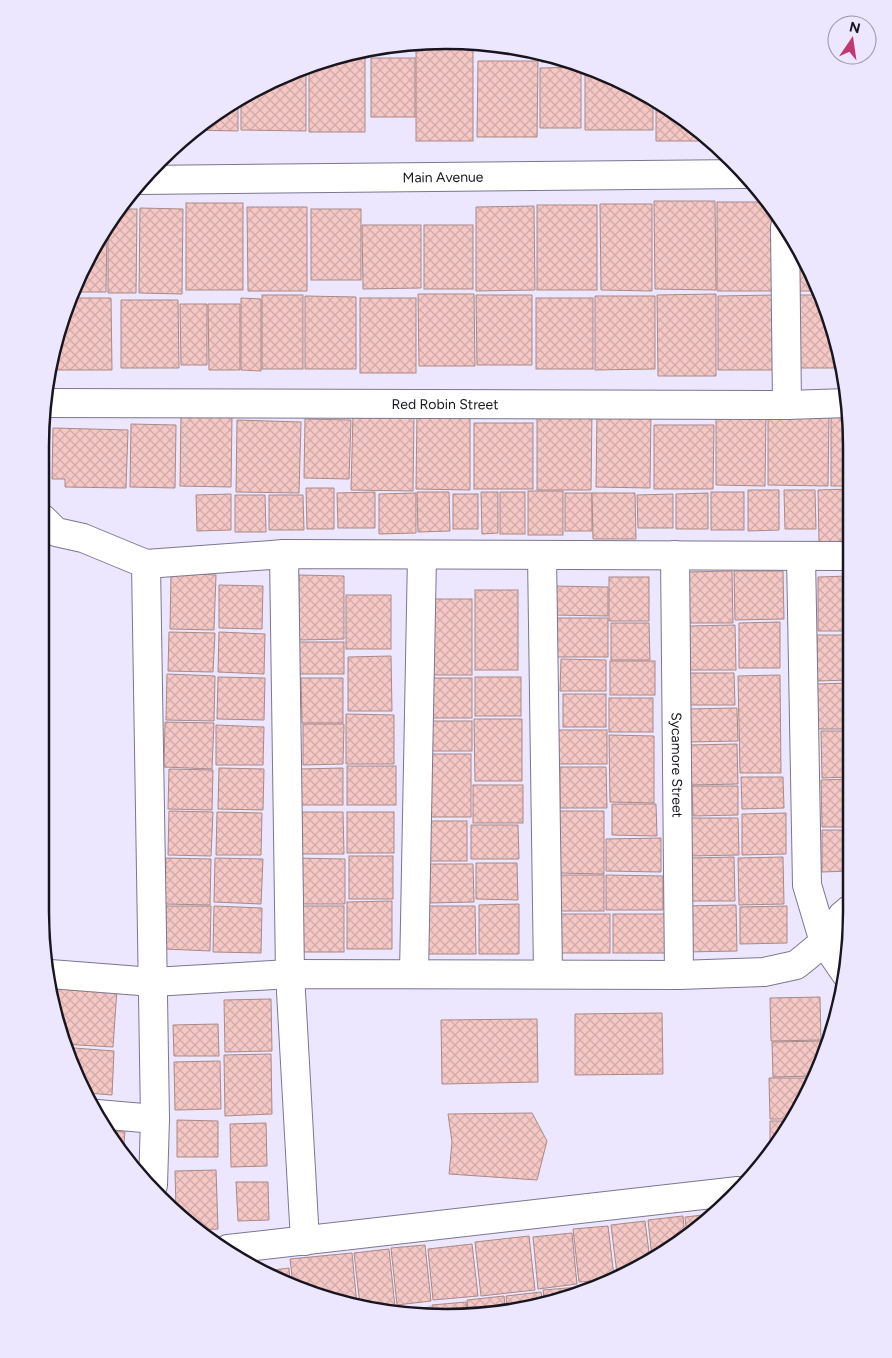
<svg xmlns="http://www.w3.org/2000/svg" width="892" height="1358" font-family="Figtree,sans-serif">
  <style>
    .building { fill: url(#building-cross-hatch); stroke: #aa8987 }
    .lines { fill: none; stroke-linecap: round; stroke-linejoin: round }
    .minor-casing { stroke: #7c7690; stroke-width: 30 }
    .minor { stroke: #fff; stroke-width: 28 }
    .labels { text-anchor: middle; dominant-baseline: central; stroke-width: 4; stroke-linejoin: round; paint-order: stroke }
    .street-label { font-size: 14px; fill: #18151f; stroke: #ece7ff }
    .rim { fill: none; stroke: #18151f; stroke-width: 2.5 }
  </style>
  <defs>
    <pattern id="building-cross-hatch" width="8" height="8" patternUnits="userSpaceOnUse" patternTransform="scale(1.25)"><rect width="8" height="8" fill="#f5c8c5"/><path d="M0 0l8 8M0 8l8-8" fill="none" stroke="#d1aba9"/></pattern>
  </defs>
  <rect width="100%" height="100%" fill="#ece7ff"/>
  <g class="building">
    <rect x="416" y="47" width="57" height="94"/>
    <polygon points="365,50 365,132 309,132 309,66 341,54"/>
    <polygon points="541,53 576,61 577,62 541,62"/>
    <rect x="371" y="58" width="44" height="59"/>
    <polygon points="478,61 538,61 537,137 477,137"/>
    <polygon points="585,66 653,97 653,130 585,130"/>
    <polygon points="306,67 306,131 241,130 241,98 266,82"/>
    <polygon points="581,67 581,128 540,128 540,68"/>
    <polygon points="238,99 238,131 192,130 199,124"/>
    <polygon points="656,99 704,134 704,141 656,141"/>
    <polygon points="654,201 715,201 716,290 655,289"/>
    <polygon points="717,202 770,202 776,212 776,291 717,291"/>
    <rect x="186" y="203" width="57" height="87"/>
    <polygon points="600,204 652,204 652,291 601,290"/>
    <rect x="537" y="205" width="60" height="85"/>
    <polygon points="534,206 535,290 476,291 476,207"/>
    <polygon points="247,207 307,207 307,291 248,291"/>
    <polygon points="140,208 183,209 182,294 139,293"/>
    <polygon points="120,209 137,209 136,293 108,293 108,227"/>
    <rect x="311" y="209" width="50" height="71"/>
    <polygon points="362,225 421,225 421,288 363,289"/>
    <rect x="424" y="225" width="49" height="64"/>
    <polygon points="107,229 106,292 74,292 82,267"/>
    <polygon points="796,244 810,266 819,291 796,291"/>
    <polygon points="418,294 474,294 475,366 419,366"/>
    <polygon points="716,294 716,376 658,376 657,295"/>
    <rect x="262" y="295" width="41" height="74"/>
    <polygon points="476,295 532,295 532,365 477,365"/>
    <polygon points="775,295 775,370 718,370 718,296"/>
    <polygon points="794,295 821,295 838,341 843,368 794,368"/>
    <polygon points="305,296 356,297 356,369 305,369"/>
    <polygon points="595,296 655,296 655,369 595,370"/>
    <polygon points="72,298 111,298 112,370 50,370"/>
    <polygon points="241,298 261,299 261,371 241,370"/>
    <rect x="360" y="298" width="56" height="75"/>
    <rect x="536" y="298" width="57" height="71"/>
    <polygon points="121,300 178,300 179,368 121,368"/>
    <polygon points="180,304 207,304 207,365 181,365"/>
    <polygon points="208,304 240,304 240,370 209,370"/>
    <polygon points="831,408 849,409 851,486 831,486"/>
    <polygon points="537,409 592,410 591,490 537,490"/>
    <polygon points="716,409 766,409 765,486 716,485"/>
    <polygon points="417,410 470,411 470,490 416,489"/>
    <polygon points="597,411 651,411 650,488 596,487"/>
    <polygon points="181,415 232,416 231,487 180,486"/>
    <polygon points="353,415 414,416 413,491 351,490"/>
    <polygon points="768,415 829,416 828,486 768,485"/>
    <polygon points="305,419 351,420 349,479 304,478"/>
    <polygon points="237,420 301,422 299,493 236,492"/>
    <rect x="474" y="423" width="59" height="66"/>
    <polygon points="131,424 176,425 175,488 130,487"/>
    <polygon points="654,425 714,425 713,489 654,489"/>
    <polygon points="53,428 128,430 126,488 65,487 65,479 52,479"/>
    <polygon points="306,488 334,488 334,529 307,529"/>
    <polygon points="851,489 851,541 819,542 818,490"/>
    <polygon points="748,490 779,490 779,530 748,531"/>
    <polygon points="784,490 815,490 816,529 785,529"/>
    <rect x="528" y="491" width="35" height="44"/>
    <polygon points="375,492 375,528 338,528 337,493"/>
    <polygon points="417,492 449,492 450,531 418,532"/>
    <polygon points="481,492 498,492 498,533 482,534"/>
    <rect x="500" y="492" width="25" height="42"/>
    <rect x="711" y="492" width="33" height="38"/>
    <polygon points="416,493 416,533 379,534 379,494"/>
    <rect x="565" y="493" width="27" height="38"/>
    <polygon points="592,493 635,493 636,539 593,539"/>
    <polygon points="708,493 708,529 676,529 676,494"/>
    <polygon points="231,494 231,530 197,531 196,495"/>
    <rect x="453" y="494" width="25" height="35"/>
    <polygon points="673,494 673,528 638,528 637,495"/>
    <polygon points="235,495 265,495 266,532 235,532"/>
    <polygon points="269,495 303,495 304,530 269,530"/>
    <polygon points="732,571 733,623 688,623 687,572"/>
    <polygon points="734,571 783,571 784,619 735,620"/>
    <polygon points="171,573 216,575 214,630 170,629"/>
    <polygon points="299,575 344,576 344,639 299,640"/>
    <polygon points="850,576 850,631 818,631 818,577"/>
    <rect x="609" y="577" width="40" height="44"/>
    <polygon points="219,585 263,586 262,629 219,628"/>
    <polygon points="553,586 608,587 608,616 553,615"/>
    <rect x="475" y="590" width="43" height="80"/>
    <rect x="346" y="595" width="45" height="54"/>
    <rect x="426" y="599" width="46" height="76"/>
    <polygon points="555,618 608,618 608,657 556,657"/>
    <polygon points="780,622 780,668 739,668 739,623"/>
    <polygon points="611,623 649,623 650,660 611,660"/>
    <polygon points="735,625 736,670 689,670 689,626"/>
    <polygon points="169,632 215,633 213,672 168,671"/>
    <polygon points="219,632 265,634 264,674 218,672"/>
    <polygon points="817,635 850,635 850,680 817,681"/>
    <rect x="297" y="642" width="47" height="32"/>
    <polygon points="391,656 392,711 348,711 348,657"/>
    <polygon points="561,659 606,660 606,691 560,691"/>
    <rect x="610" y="661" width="45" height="34"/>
    <polygon points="689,673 734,673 735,705 690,705"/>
    <polygon points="167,674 215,676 214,721 166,720"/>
    <polygon points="780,675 781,773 740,773 738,676"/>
    <polygon points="218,677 265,678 264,720 217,719"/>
    <rect x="475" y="677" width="46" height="39"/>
    <polygon points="301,678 343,678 343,723 302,723"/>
    <rect x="428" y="678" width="44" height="40"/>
    <polygon points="850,683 850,729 817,729 816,684"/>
    <rect x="563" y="694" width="43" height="33"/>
    <rect x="609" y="698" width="44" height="34"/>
    <polygon points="737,708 738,741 687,742 687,709"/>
    <polygon points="346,714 394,715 394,764 346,764"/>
    <polygon points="474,719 522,719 522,781 475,781"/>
    <rect x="429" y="721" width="43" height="30"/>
    <polygon points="165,722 214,723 212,769 164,767"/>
    <polygon points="303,724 344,724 343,764 303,765"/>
    <polygon points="216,725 264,727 263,765 216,765"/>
    <rect x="558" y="730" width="49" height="34"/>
    <polygon points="821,731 850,731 849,777 822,778"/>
    <polygon points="609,735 654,736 654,803 610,802"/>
    <polygon points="737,744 738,784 690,785 689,745"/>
    <rect x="427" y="754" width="44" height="63"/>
    <rect x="347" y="766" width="49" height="39"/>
    <polygon points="560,767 606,767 607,808 560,808"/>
    <polygon points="219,768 264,769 263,810 218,809"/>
    <polygon points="343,768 343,805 301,805 301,769"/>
    <polygon points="169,769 213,770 212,810 168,809"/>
    <polygon points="741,777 783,777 784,808 742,809"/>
    <polygon points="849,779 849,827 822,827 821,780"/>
    <rect x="473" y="785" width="50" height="38"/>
    <polygon points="692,786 738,786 738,815 693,816"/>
    <polygon points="612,804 656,804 657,836 612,835"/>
    <polygon points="169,811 213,812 211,856 168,855"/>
    <polygon points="559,811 604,811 604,874 559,873"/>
    <polygon points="217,812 262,813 261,855 216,855"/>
    <polygon points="300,812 343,812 344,854 301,854"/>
    <rect x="347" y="812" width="47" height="41"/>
    <polygon points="786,813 786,854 742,855 742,814"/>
    <polygon points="688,818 738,818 739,855 689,856"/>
    <rect x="427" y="821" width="40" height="40"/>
    <polygon points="471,825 518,825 519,859 471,859"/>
    <polygon points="822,830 849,830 849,871 822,872"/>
    <polygon points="661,838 661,872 606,871 606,839"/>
    <rect x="349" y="856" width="44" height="43"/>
    <polygon points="734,857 735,901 690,901 690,858"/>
    <polygon points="783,857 784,904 739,905 738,858"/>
    <polygon points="166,858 211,859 210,905 165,904"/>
    <polygon points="215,858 263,859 261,904 214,902"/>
    <polygon points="294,858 345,859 345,904 294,904"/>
    <polygon points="476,863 517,863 518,900 476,899"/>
    <polygon points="428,864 473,864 474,902 429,903"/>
    <rect x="560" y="875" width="44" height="36"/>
    <polygon points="606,875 663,876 663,910 606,910"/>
    <polygon points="392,901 392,949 347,949 347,902"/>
    <polygon points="519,904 519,954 479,954 479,905"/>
    <polygon points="736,905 737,951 685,952 684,906"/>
    <polygon points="166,906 211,906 210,951 165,949"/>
    <polygon points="214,906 262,908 261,953 213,952"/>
    <rect x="296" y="906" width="48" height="46"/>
    <polygon points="426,906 475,906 476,954 426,954"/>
    <polygon points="787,906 787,943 740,944 740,907"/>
    <rect x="559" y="914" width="51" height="39"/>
    <rect x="613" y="914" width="53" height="39"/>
    <polygon points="52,984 117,989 113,1047 62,1044"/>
    <polygon points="820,997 821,1040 771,1041 770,998"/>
    <polygon points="271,999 272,1051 225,1052 224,1000"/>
    <polygon points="662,1013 663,1074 575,1075 575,1014"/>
    <polygon points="537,1019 538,1082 442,1084 441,1020"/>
    <polygon points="218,1024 219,1056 174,1056 173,1025"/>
    <polygon points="821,1041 821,1066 816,1076 773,1077 772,1042"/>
    <polygon points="74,1048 114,1051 112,1095 87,1093 73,1065"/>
    <polygon points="271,1054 272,1114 225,1116 224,1055"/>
    <polygon points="220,1061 221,1109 175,1110 174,1062"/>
    <polygon points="769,1078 815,1078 789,1119 770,1119"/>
    <polygon points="532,1113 547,1141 537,1180 449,1174 452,1142 448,1114"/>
    <polygon points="177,1120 218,1121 218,1157 177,1157"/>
    <polygon points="770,1121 788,1121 770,1149"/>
    <polygon points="266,1123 267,1166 231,1167 230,1124"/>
    <polygon points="105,1131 125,1132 123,1153 109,1138"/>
    <polygon points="216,1170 218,1229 195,1230 176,1210 175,1171"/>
    <polygon points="236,1182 268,1182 269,1220 238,1221"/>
    <polygon points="712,1214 687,1236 685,1217"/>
    <polygon points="683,1216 685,1238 671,1250 652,1258 648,1220"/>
    <polygon points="645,1221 650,1260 617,1274 611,1225"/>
    <polygon points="608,1226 614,1276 604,1280 579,1282 573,1229"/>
    <polygon points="572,1233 577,1284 538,1289 533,1237"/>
    <polygon points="529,1236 535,1290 481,1296 475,1242"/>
    <polygon points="472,1244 478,1296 433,1300 428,1249"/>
    <polygon points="425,1245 431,1301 397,1305 391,1248"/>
    <polygon points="389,1249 395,1307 378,1309 360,1305 354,1253"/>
    <polygon points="352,1253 357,1305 315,1296 293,1284 290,1259"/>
    <polygon points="289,1268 290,1283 267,1271"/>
    <polygon points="579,1287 579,1291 545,1305 543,1290"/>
    <polygon points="541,1292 543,1305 507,1309 506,1296"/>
    <polygon points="504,1296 505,1309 468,1312 467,1300"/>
    <polygon points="466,1302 467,1312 433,1316 432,1305"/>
    <polygon points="431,1307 431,1316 420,1317 399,1313 399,1311"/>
  </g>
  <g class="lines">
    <defs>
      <g id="minor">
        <path id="s1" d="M139 180 745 174"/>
        <polyline points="785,227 787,405"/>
        <path id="s2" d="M43 403 787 405 848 403"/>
        <polyline points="43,519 56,532 83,538 146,564 155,1119 153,1185"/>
        <polyline points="284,554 290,974 305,1241"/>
        <polyline points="542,555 548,974"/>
        <path id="s3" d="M675 555 679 975"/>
        <polyline points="801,556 807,885 824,942 846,974"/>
        <polyline points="146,564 284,554 850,556"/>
        <polyline points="50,974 153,982 290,974 679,975 764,972 796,965 806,957 824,942 842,916 849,910"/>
        <polyline points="414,974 422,556"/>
        <polyline points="97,1114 155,1119"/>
        <polyline points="228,1249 738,1191"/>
      </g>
    </defs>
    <use href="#minor" class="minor-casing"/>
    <use href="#minor" class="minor"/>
  </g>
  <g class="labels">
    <g class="street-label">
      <text stroke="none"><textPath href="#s1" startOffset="304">Main Avenue</textPath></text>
      <text stroke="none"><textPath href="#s2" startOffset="402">Red Robin Street</textPath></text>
      <text stroke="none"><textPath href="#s3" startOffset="210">Sycamore Street</textPath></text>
    </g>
  </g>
  <path d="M0 0H892V1358H0ZM446 49H446A397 397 0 0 1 843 446V912A397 397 0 0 1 446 1309H446A397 397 0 0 1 49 912V446A397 397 0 0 1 446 49Z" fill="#ece7ff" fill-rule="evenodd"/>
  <path class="rim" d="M446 49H446A397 397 0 0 1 843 446V912A397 397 0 0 1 446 1309H446A397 397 0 0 1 49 912V446A397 397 0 0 1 446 49Z"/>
  <g transform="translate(852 40) rotate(13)"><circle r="24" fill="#ece7ff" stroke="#9793a5"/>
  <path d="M0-4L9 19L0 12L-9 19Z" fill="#c2376d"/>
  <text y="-8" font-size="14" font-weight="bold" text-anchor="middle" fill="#18151f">N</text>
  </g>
</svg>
